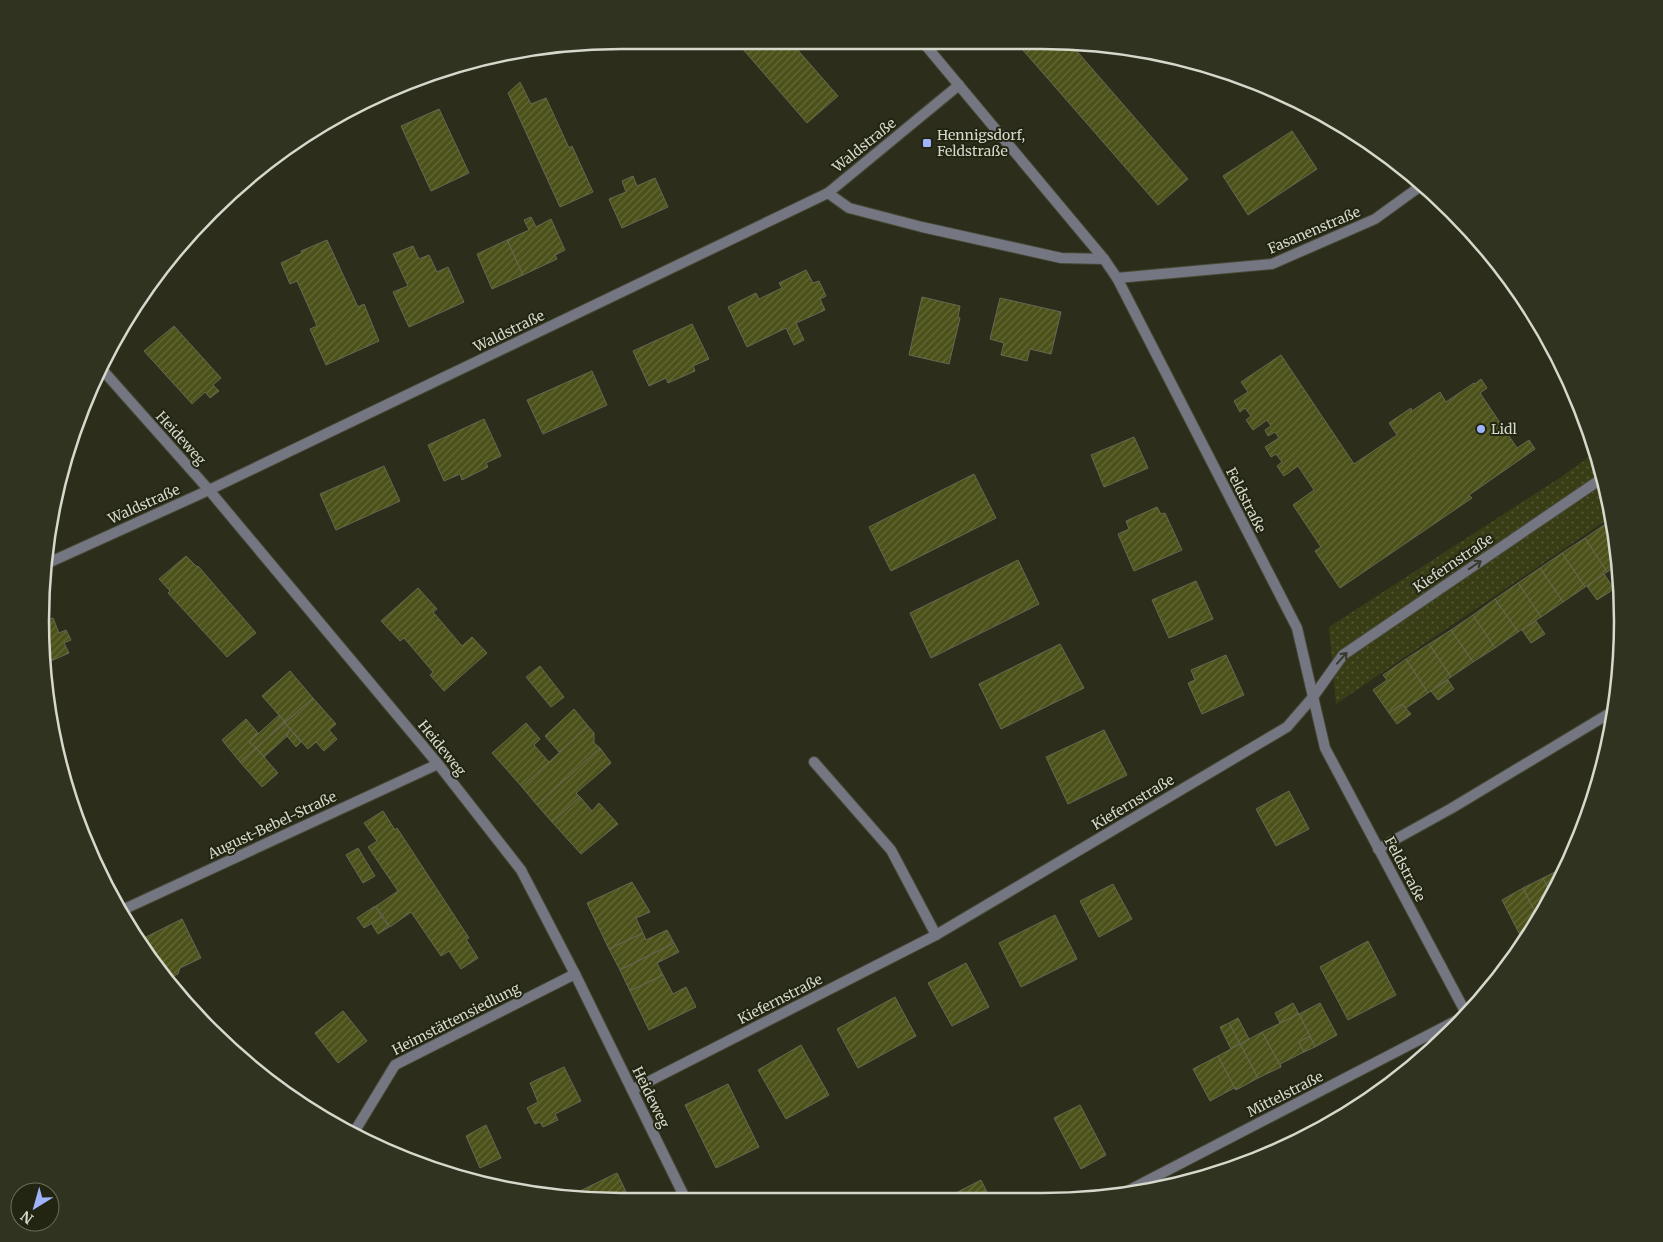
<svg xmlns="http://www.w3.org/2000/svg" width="1663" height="1242" font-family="Merriweather,serif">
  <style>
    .green { fill: url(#green-dots) }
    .building { fill: url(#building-hatch); stroke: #666953 }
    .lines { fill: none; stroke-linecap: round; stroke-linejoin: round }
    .lane-casing { stroke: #474937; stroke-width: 12 }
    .street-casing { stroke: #474937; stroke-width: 12 }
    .lane { stroke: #747781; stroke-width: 10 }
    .street { stroke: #747781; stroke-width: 10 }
    .oneway { stroke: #363a2d }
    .poi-dot { fill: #a0b3fd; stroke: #222511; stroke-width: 2 }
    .labels { text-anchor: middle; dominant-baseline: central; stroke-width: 4; stroke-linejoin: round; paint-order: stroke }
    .poi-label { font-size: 14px; fill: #d6d8cc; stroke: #222511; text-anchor: start }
    .street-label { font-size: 14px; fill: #d6d8cc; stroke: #222511 }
    .rim { fill: none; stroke: #d6d8cc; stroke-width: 2.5 }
  </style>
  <defs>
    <pattern id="green-dots" width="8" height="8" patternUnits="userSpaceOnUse" patternTransform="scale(1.25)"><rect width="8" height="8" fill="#393d15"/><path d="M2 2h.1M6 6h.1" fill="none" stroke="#555836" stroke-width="1.8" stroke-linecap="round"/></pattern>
    <pattern id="building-hatch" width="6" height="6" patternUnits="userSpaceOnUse" patternTransform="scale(1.25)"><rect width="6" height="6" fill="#4c511a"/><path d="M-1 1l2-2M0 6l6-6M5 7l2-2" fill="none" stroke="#65693a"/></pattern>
  </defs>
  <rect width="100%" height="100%" fill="#2c2e1b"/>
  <polygon class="green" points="1596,452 1603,471 1611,517 1336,704 1329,627 1561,477"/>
  <g class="building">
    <polygon points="735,40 789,40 838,96 807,123"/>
    <polygon points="1015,41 1068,41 1188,179 1158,205"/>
    <polygon points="520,82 531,104 546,98 569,148 572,146 593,192 560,207 508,93"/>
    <polygon points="439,109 469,173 431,191 401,126"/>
    <polygon points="1292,131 1317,169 1248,215 1223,176"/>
    <polygon points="633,176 637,186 655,178 668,207 622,228 609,199 626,192 622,181"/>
    <polygon points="214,207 221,214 165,267 168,271 158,280 155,277"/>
    <polygon points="531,217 536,227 551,219 565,250 555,255 557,259 523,275 507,240 529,230 524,220"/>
    <polygon points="327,240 358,307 364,304 379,341 326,365 310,329 317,326 297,281 290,284 281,263 302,253 301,251"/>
    <polygon points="507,240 523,275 492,289 477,254"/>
    <polygon points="413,246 419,259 429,255 437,272 448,267 464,302 409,327 393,292 408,286 393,254"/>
    <polygon points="806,270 813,283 819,281 826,296 820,299 825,310 796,323 804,340 794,345 786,328 747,347 728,307 756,293 759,299 782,288 779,283"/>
    <polygon points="144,291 147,295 133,307 138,298"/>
    <polygon points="922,297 960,306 958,317 960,318 949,364 909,355"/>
    <polygon points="1000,298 1061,312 1051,354 1030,349 1027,361 1001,355 1004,343 990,339"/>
    <polygon points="692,324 709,359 693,366 695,371 668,383 666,378 649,386 633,351"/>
    <polygon points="174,326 221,378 213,385 219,391 210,398 205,392 192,404 144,351"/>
    <polygon points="1281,355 1354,464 1397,435 1389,423 1411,408 1412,411 1440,392 1446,402 1474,383 1475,384 1481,379 1487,388 1480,393 1517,448 1529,440 1535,449 1469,495 1472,498 1340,588 1315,551 1321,547 1293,505 1314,490 1298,466 1284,476 1277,466 1282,462 1276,454 1271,457 1265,447 1279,438 1275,432 1268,436 1265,430 1271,426 1267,420 1253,430 1246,420 1251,416 1245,408 1240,412 1234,401 1248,392 1241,382"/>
    <polygon points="592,371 607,405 543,434 527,400"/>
    <polygon points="484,419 501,456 486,463 488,467 462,480 460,474 444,481 428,445"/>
    <polygon points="1134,437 1148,468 1104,487 1091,455"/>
    <polygon points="384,466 400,501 336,530 320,494"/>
    <polygon points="974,474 996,518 891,571 869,527"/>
    <polygon points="1157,507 1161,514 1165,513 1182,550 1134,571 1118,534 1129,529 1126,521"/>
    <polygon points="1611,520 1613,532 1607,523"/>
    <polygon points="1607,523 1613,532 1619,564 1607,572 1585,538"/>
    <polygon points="1585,538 1607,572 1585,587 1562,553"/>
    <polygon points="1562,553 1585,587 1563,602 1540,568"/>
    <polygon points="186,556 197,567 198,566 256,633 227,657 168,593 170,591 159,579"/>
    <polygon points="1018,560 1039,604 931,658 910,613"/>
    <polygon points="1540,568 1563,602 1541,617 1518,583"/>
    <polygon points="1604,574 1614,589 1597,600 1587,586"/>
    <polygon points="1196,581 1213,619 1169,638 1152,600"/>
    <polygon points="1518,583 1541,617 1518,632 1495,599"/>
    <polygon points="418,588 437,609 433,612 462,646 472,637 487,653 444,691 430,675 433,672 404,638 400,641 381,621"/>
    <polygon points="1495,599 1518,632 1495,648 1473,615"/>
    <polygon points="1473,615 1495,648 1473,662 1451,630"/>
    <polygon points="53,618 59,633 66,630 71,640 64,643 69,653 42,665 41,659 44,622"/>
    <polygon points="1536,621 1545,634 1531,643 1522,630"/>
    <polygon points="1451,630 1473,662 1451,677 1429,644"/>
    <polygon points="1060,644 1084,688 1001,729 979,684"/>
    <polygon points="1429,644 1451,677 1428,693 1406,659"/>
    <polygon points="1226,655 1244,695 1202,714 1188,683 1195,680 1191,670"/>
    <polygon points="1406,659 1428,693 1406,708 1402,704 1389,713 1373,690 1387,680 1383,675"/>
    <polygon points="540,666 564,697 551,707 526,677"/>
    <polygon points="290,671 313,698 285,722 262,696"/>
    <polygon points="1448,680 1454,689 1438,700 1431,691"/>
    <polygon points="313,698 336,724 329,730 337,739 324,751 316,742 308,749 285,723"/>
    <polygon points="1402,704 1411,714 1397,724 1389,713"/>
    <polygon points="574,709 588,726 559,752 545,736"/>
    <polygon points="279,715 285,722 256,748 249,742"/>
    <polygon points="246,719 258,733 249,742 256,748 240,762 222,740"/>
    <polygon points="285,723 290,729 286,737 264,757 256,748"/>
    <polygon points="526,723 540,739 534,745 549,762 522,787 492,753"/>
    <polygon points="588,726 594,733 594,743 600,748 537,805 522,787"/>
    <polygon points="290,729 301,742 296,747 287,736"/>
    <polygon points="1104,730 1127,775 1068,804 1046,757"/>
    <polygon points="256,748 278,773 262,787 240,762"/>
    <polygon points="600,748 611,763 576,793 580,797 552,822 537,805"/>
    <polygon points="1289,791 1309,829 1276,846 1256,809"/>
    <polygon points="580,797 592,811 599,803 618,824 581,854 552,822"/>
    <polygon points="383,811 395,830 397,828 469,938 466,939 478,958 461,969 449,951 441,956 411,912 390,927 376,906 398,891 368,847 377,841 364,823"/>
    <polygon points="358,848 375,876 363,883 346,855"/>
    <polygon points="1563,868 1564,870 1552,896 1543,878"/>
    <polygon points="1543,878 1552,896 1545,912 1539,920 1523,888"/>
    <polygon points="632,882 650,912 636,918 643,933 609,949 587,903"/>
    <polygon points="1113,884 1132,919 1099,937 1080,901"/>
    <polygon points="1523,888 1539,920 1533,929 1520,935 1502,900"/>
    <polygon points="375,906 382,917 364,928 357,918"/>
    <polygon points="1055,915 1077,959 1021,987 999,943"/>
    <polygon points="382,917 389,927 378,934 371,923"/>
    <polygon points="182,919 201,958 180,968 178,974 168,978 162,977 151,961 140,940"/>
    <polygon points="667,930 674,943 620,970 609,949 643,933 646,940"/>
    <polygon points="1368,941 1396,995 1348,1020 1320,967"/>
    <polygon points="674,943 679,952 657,963 663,975 630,991 620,970"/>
    <polygon points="966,963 989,1007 952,1026 928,983"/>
    <polygon points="663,975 673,994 686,987 696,1007 649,1030 630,991"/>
    <polygon points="895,997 916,1036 858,1068 837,1029"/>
    <polygon points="1293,1003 1299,1014 1280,1023 1275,1013"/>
    <polygon points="1320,1003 1337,1035 1315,1047 1299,1014"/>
    <polygon points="343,1011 367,1041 338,1063 315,1033"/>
    <polygon points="1299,1014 1310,1036 1299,1042 1304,1052 1280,1064 1281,1067 1262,1032"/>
    <polygon points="1238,1018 1249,1039 1240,1044 1229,1023"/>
    <polygon points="1229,1023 1240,1044 1231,1049 1220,1027"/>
    <polygon points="1262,1032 1281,1067 1258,1078 1240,1044"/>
    <polygon points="1310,1036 1315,1047 1304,1052 1299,1042"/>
    <polygon points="1240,1044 1258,1078 1236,1090 1218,1056"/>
    <polygon points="801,1045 829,1095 786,1119 758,1070"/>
    <polygon points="1218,1056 1236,1090 1234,1088 1210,1101 1193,1069"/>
    <polygon points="564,1067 581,1101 555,1114 558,1120 543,1127 540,1122 535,1124 527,1108 538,1102 530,1083"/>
    <polygon points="728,1084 759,1147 716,1168 685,1105"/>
    <polygon points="1080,1105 1106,1155 1081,1169 1054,1118"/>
    <polygon points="486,1125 501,1158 480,1168 466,1136"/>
    <polygon points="617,1173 630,1200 585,1201 580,1191"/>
    <polygon points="981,1180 990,1198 946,1198"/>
  </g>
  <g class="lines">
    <defs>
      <g id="lane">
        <polyline points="828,193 849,208 922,227 1061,258 1104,259"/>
        <polyline points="814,762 891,850 936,935"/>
        <polyline points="1378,849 1452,808 1615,710"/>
      </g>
      <g id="street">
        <polyline points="922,41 1104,259 1117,278 1297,628 1325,748 1467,1015"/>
        <polyline points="1117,278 1272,264 1375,219 1422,185"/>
        <polyline points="99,366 209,490 438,764 521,870 575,974 686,1200"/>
        <polyline points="48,563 209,490 828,193 959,85"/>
        <polyline points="118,912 438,764"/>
        <polyline points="632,1090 936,935 1287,727 1313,697 1343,655 1604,477"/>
        <polyline points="353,1134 395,1065 575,974"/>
        <polyline points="1116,1197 1467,1015"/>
      </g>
    </defs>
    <use href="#lane" class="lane-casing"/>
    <use href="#street" class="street-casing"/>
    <use href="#lane" class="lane"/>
    <use href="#street" class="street"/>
  </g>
  <defs><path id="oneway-shaft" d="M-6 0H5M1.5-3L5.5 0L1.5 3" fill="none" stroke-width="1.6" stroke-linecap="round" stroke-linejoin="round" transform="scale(1.25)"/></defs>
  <g class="oneway">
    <use href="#oneway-shaft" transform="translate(1475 565) rotate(-34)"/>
    <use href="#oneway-shaft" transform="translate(1342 658) rotate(-48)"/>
  </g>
  <g class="poi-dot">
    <rect x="922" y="138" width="10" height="10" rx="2.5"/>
    <circle cx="1481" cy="429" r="5"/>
  </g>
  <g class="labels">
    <g class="poi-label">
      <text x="937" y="135">Hennigsdorf,<tspan x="937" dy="16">Feldstraße</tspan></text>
      <text x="1491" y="429">Lidl</text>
    </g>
    <g class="street-label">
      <text transform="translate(864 145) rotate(-39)">Waldstraße</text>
      <text transform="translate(1314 230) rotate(-23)">Fasanenstraße</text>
      <text transform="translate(509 331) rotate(-26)">Waldstraße</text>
      <text transform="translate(181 438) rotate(48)">Heideweg</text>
      <text transform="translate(1246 500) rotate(63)">Feldstraße</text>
      <text transform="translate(144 504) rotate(-24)">Waldstraße</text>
      <text transform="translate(1453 563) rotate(-34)">Kiefernstraße</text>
      <text transform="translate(442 748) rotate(51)">Heideweg</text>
      <text transform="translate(1133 802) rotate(-31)">Kiefernstraße</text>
      <text transform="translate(272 825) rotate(-25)">August-Bebel-Straße</text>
      <text transform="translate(1405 869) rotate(62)">Feldstraße</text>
      <text transform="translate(780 999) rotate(-27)">Kiefernstraße</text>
      <text transform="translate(456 1019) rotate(-27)">Heimstättensiedlung</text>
      <text transform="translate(1285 1094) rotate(-27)">Mittelstraße</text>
      <text transform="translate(651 1097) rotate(64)">Heideweg</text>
    </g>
  </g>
  <path d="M0 0H1663V1242H0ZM621 49H1042A572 572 0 0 1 1614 621V621A572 572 0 0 1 1042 1193H621A572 572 0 0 1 49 621V621A572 572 0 0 1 621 49Z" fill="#303320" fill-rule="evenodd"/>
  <path class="rim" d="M621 49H1042A572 572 0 0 1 1614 621V621A572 572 0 0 1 1042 1193H621A572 572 0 0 1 49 621V621A572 572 0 0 1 621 49Z"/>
  <g transform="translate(35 1207) rotate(217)"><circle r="24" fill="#222511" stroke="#6a6d5c"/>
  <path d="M0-4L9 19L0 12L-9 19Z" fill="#a0b3fd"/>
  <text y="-8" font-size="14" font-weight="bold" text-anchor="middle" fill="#d6d8cc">N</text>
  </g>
</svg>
